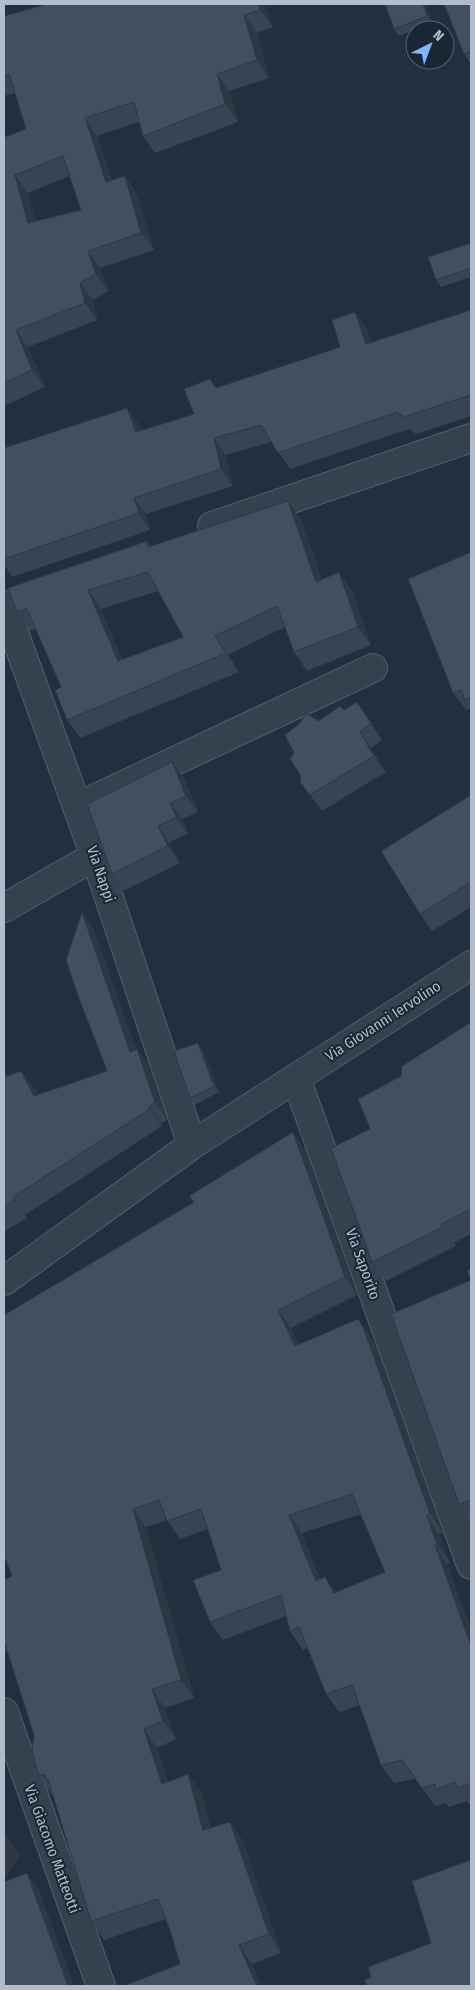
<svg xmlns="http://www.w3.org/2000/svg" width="475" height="1990" font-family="'Fira Sans Condensed',sans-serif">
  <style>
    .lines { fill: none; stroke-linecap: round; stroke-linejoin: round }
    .minor-casing { stroke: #545f6d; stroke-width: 30 }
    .minor { stroke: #36414f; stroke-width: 28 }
    .wall { fill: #384453; fill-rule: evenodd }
    .shaded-wall { fill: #2e3744 }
    .building { fill: #414f61; stroke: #2e3744; fill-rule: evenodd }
    .labels { text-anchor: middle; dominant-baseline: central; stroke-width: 4; stroke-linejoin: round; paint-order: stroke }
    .street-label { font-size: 15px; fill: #b2bcca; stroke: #1b2634 }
  </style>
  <rect width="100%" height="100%" fill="#222f3f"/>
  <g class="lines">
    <defs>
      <g id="minor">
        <polyline points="212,526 471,438"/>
        <polyline points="4,605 95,856 192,1145"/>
        <polyline points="77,807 373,668"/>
        <polyline points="4,908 95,856"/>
        <polyline points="296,1078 471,1565"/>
        <polyline points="4,1281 192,1145 471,965"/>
        <polyline points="4,1712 101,1986"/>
      </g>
    </defs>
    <use href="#minor" class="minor-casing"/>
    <use href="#minor" class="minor"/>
  </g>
  <g class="wall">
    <path d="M264 4 273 27 257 33 269 78 229 91 238 122 155 153 143 136 139 122 97 136 112 180 125 176 137 194 154 250 100 268 108 291 93 300 97 320 28 347 45 387 4 406V137L26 129 15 93 4 96V16ZM69 176 81 210 36 221 28 193Z"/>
    <polygon points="425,4 432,23 399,36 394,29"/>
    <polygon points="471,4 471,64 464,54"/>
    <polygon points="471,243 471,277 441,287 436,280"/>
    <polygon points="471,310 471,416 416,434 409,429 290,469 271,442 226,455 233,486 146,514 150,530 12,577 4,564 4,448 139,424 141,430 194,414 216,388 340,347 367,329 371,342"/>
    <path d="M301 519 322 580 352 591 371 645 307 671 294 652 285 627 228 655 239 672 80 738 67 720 61 687 36 629 30 631 17 612 147 541 150 546ZM158 591 183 637 122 660 101 609Z"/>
    <polygon points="471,552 471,709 471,708 466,710 453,693"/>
    <polygon points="357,702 382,740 371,748 386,772 322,811 300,782 301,776 294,753 319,721 344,710"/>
    <polygon points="172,762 184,778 198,812 182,819 188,833 169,843 180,863 123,891 112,874"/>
    <polygon points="471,795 471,907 432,931 420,914"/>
    <polygon points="82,912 94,930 136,1050 137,1049 149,1067 167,1120 161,1123 162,1126 25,1215 27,1218 4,1232 4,1068 7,1076 21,1071 34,1088 37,1095 107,1071"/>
    <polygon points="471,1022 471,1234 454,1243 456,1246 386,1281 372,1262 370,1129 401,1076"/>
    <polygon points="198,1043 203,1050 219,1092 195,1105 190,1098"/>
    <path d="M305 1150 357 1295 291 1328 299 1345 358 1319 371 1337 375 1345 443 1533 439 1534 450 1563 447 1564 471 1629V1806H470L467 1801 449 1807 446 1803 435 1806 415 1779 394 1783 381 1765 360 1705 339 1712 326 1694 307 1648 303 1650 290 1631 286 1616 223 1640 210 1622 221 1570 208 1529 180 1539 167 1520 146 1527 194 1698 165 1708 176 1739 157 1748 168 1782 201 1792 211 1828 230 1822 243 1841 281 1953 252 1964H180L170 1930 166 1919 104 1940 91 1921 53 1794 52 1795 39 1776 34 1735 7 1651 5 1652 4 1651V1580L12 1576ZM361 1514 385 1572 336 1592 320 1579 302 1533Z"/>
    <polygon points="471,1269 471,1521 459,1504"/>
  </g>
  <g class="shaded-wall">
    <polygon points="258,4 264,4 273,27 260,10"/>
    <polygon points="423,4 425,4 432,23 427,16"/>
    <polygon points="244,15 257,33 269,78 257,60"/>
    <polygon points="217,74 229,91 238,122 225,104"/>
    <polygon points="85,118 97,136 118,200 106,182"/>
    <polygon points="15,175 28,193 41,241 28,223"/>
    <polygon points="125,176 137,194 154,250 141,233"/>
    <polygon points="88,251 100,268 108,291 96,274"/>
    <polygon points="80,283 93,300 97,320 85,303"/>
    <polygon points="355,312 367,329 377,361 366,344"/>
    <polygon points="16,330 28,347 45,387 32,370"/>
    <polygon points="127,408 139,424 147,448 136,432"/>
    <polygon points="214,438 226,455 233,486 221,469"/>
    <polygon points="134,498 146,514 150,530 139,513"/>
    <polygon points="288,501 301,519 329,600 316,582"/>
    <polygon points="339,572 352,591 371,645 358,627"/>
    <polygon points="88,590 101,609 131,680 118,661"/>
    <polygon points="357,702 369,718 382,740 371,723"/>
    <polygon points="360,732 371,748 386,772 374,756"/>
    <polygon points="172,762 184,778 198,812 186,796"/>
    <polygon points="170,803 182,819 188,833 176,817"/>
    <polygon points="158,826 169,843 180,863 168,846"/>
    <polygon points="82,912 94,930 142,1069 130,1052"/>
    <polygon points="198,1043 203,1050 219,1092 214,1086"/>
    <polygon points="137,1049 149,1067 167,1120 155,1102"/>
    <polygon points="4,1068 14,1095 4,1080"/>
    <polygon points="21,1071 34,1088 46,1114 34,1096"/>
    <polygon points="149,1106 161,1123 162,1126 150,1109"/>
    <polygon points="293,1132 305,1150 357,1295 345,1277"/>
    <polygon points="13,1197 27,1218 14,1200"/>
    <polygon points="278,1310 291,1328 308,1365 295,1346"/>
    <polygon points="358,1319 371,1337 375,1345 443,1533 430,1514"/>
    <polygon points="133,1509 146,1527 194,1698 181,1680"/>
    <polygon points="289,1515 302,1533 328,1599 316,1581"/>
    <polygon points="427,1515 439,1534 450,1563 437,1545"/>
    <polygon points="435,1545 447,1564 471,1629 471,1646"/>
    <polygon points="325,1577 338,1595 334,1593"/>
    <polygon points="152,1689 165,1708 176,1739 163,1721"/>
    <polygon points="144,1729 157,1748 175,1802 162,1784"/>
    <polygon points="188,1774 201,1792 216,1848 203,1830"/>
    <polygon points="230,1822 243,1841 281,1953 269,1934"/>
    <polygon points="4,1826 5,1838 7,1836 20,1855 4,1879"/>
    <polygon points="27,1873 40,1892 74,1986 68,1986"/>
    <polygon points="239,1945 252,1964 262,1986 257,1986"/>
  </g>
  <g class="building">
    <path d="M47 4H258L260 10 244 15 257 60 217 74 225 104 143 136 134 102 85 118 106 182 125 176 141 233 88 251 96 274 80 283 85 303 16 330 32 370 4 383V137L26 129 9 74 4 76V16ZM63 156 81 210 28 223 15 175Z"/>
    <polygon points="385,4 423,4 427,16 394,29"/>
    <polygon points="444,4 471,4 471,51 464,54"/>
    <polygon points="471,243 471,268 436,280 428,257"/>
    <polygon points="471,310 471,395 404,417 397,412 278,453 261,425 214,438 221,469 134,498 139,513 4,559 4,448 127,408 136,432 194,414 184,389 210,379 216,388 340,347 332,320 355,312 366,344"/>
    <path d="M288 501 316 582 339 572 358 627 294 652 277 606 215 636 226 653 67 720 55 690 61 687 27 609 17 612 8 588 147 541 148 547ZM148 572 183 637 118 661 88 590Z"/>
    <polygon points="471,552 471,696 465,700 461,690 453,693 408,579"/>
    <polygon points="357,702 371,723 360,732 374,756 310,795 300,782 301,776 290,759 294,753 285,735 300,723 306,713 319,721 340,706 344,710"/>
    <polygon points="172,762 186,796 170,803 176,817 158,826 168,846 112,874 87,804"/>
    <polygon points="471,795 471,882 420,914 381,851"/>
    <polygon points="82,912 130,1052 137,1049 155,1102 149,1106 150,1109 13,1197 14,1200 4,1207 4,1077 21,1071 34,1096 107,1071 78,996 66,960"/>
    <polygon points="471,1022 471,1209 441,1224 443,1227 372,1262 331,1148 370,1129 358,1099 401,1076 402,1066"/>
    <polygon points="198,1043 214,1086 190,1098 174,1051"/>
    <path d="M293 1132 345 1277 278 1310 295 1346 358 1319 363 1327 430 1514 427 1515 437 1545H435L471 1646V1783L458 1788 455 1782 436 1789 435 1784 422 1788 402 1760 381 1765 352 1685 326 1694 299 1627 290 1631 281 1595 210 1622 193 1580 221 1570 201 1509 167 1521 159 1500 133 1509 181 1680 152 1689 163 1721 144 1729 162 1784 188 1774 203 1830 230 1822 269 1934 239 1945 257 1986H123L180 1964 170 1930 158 1899 91 1921 48 1779 46 1780 45 1774 39 1776 32 1750 34 1735 4 1641V1580L12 1576 4 1556V1315L194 1202 189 1196ZM352 1494 385 1572 334 1593 325 1577 316 1581 289 1515Z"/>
    <polygon points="471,1269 471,1500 459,1504 391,1314 471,1280 467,1271"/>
    <polygon points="4,1834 7,1836 4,1841"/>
    <polygon points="471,1860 471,1986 367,1986 364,1980 371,1977 368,1967 431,1943 412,1881"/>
    <polygon points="27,1873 68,1986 4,1986 4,1882"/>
  </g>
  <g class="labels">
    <g class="street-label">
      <text transform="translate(101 874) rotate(71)">Via Nappi</text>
      <text transform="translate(383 1021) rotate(-33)">Via Giovanni Iervolino</text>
      <text transform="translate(363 1264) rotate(70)">Via Saporito</text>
      <text transform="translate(52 1849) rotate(70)">Via Giacomo Matteotti</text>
    </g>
  </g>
  <rect width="475" height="1990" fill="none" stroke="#b2bcca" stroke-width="10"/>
  <g transform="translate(430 45) rotate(42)"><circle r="24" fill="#1b2634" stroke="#576270"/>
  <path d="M0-4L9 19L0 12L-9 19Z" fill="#82b4ff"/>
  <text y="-8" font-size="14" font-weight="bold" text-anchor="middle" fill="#b2bcca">N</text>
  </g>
</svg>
